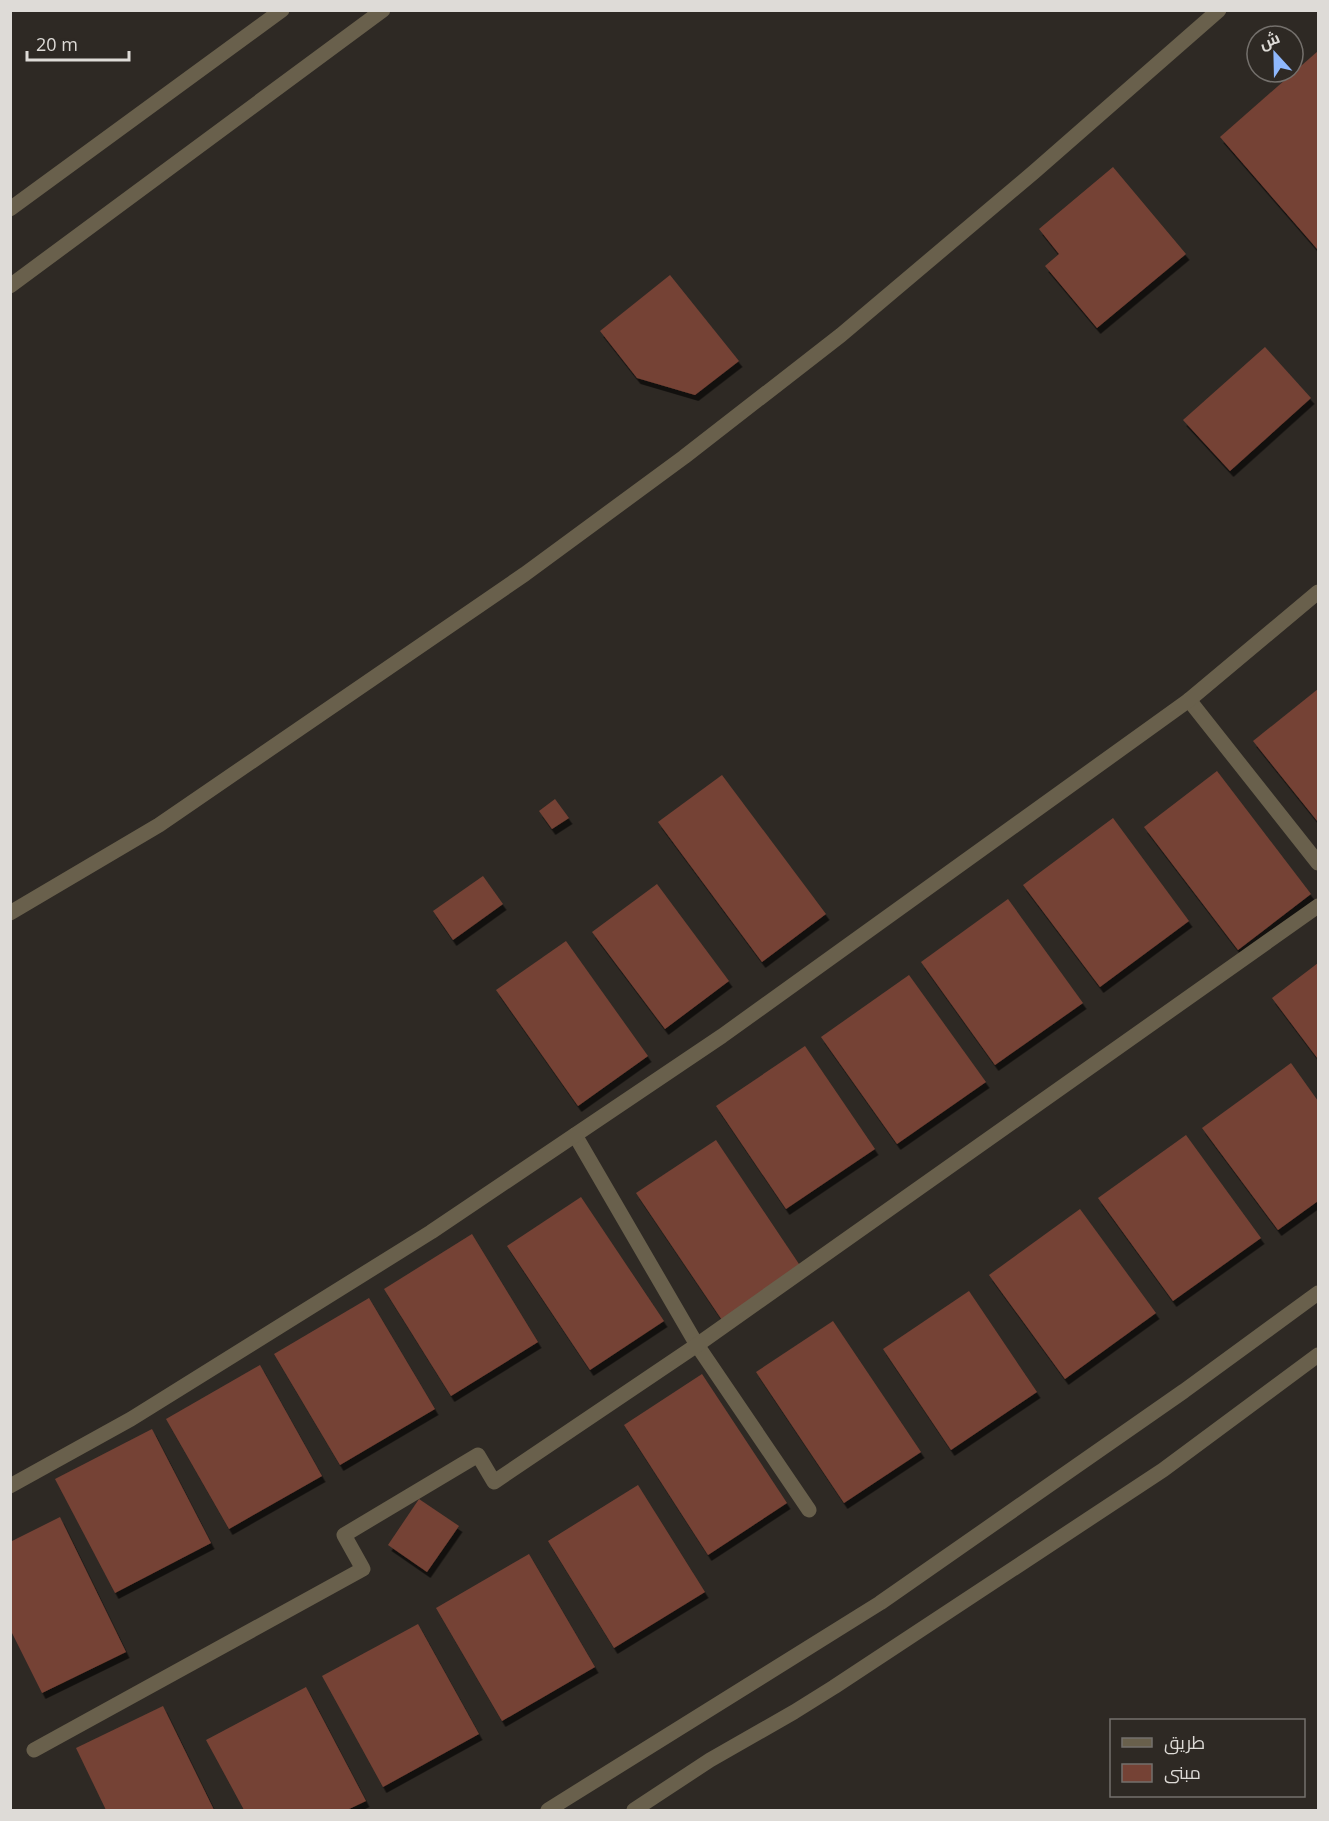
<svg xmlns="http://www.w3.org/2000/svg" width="1329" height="1821" font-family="'Open Sans',Cairo,sans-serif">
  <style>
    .building { fill: #754235; filter: url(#shadow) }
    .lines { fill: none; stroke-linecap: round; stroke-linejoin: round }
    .minor { stroke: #69604c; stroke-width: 15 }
  </style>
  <defs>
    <filter id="shadow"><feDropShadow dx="3.5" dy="6" stdDeviation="0" flood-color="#0009"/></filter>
  </defs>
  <rect width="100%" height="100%" fill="#2e2924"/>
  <g class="building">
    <polygon points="1318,51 1318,250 1220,137"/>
    <polygon points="1113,167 1186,254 1097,328 1045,266 1059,254 1039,229"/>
    <polygon points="670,275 739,361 695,395 637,378 600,331"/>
    <polygon points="1265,347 1311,398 1230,471 1183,420"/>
    <polygon points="1318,689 1318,822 1253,741"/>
    <polygon points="1217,771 1311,894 1238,950 1144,827"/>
    <polygon points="722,775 826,914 762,962 658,822"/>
    <polygon points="555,799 569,818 552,829 539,811"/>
    <polygon points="1113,818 1189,921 1100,987 1023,885"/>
    <polygon points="483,876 503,904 453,940 433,911"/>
    <polygon points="657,884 729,981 665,1029 592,932"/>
    <polygon points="1008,899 1083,1003 995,1065 921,962"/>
    <polygon points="566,941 648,1056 578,1106 496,990"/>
    <polygon points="1318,963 1318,1059 1272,998"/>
    <polygon points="909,975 986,1082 897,1144 821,1037"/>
    <polygon points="805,1046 875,1149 786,1209 716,1106"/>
    <polygon points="1291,1063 1318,1101 1318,1201 1278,1230 1202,1128"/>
    <polygon points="1186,1135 1261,1238 1173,1301 1098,1198"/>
    <polygon points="716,1140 801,1267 722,1320 636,1193"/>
    <polygon points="581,1197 664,1321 590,1370 507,1246"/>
    <polygon points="1080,1209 1156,1313 1065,1379 989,1275"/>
    <polygon points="472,1234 538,1342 451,1396 384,1289"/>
    <polygon points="969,1291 1037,1392 951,1450 883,1349"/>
    <polygon points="369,1298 435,1409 340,1465 274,1354"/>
    <polygon points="833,1321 921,1452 844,1503 756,1372"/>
    <polygon points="260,1365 322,1476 229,1529 166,1419"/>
    <polygon points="702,1374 787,1503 708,1555 624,1425"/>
    <polygon points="152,1429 211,1543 115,1593 55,1479"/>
    <polygon points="638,1485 705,1592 614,1648 548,1541"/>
    <polygon points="419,1499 459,1526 427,1572 388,1545"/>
    <polygon points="60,1517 126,1652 42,1693 10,1629 10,1542"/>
    <polygon points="529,1554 595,1667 502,1721 436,1608"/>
    <polygon points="418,1624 479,1734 383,1787 322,1676"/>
    <polygon points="306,1687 366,1801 347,1810 244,1810 206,1740"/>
    <polygon points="163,1706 214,1810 106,1810 76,1748"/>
  </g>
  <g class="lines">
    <g class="minor">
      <polyline points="10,209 282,10"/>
      <polyline points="10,286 383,10"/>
      <polyline points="1189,700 1318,863"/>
      <polyline points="10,913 159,825 525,574 684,457 841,335 1034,172 1219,10"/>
      <polyline points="575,1135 697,1345 809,1510"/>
      <polyline points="10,1486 131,1419 431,1232 722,1036 1189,700 1318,592"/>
      <polyline points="34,1750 363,1569 344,1535 478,1455 494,1482 697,1345 1318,906"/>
      <polyline points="548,1810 880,1603 1184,1391 1318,1293"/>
      <polyline points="634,1810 710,1760 794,1712 834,1687 1163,1470 1318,1355"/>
    </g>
  </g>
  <rect width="1329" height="1821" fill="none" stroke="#dedbd7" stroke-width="24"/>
  <rect x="1110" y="1719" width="195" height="78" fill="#2e2924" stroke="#74706c" stroke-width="1.5"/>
  <rect x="1122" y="1738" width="30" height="9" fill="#69604c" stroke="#74706c" stroke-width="1.5"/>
  <text x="1164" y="1749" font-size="18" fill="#dedbd7">طريق</text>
  <rect x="1122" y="1764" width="30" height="18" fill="#754235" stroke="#74706c" stroke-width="1.5"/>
  <text x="1164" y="1779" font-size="18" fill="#dedbd7">مبنى</text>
  <g transform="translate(1275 54) rotate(338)"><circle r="28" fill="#2e2924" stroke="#74706c" stroke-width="1.5"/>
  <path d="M0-4.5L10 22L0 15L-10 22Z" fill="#8fb8fd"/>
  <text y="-9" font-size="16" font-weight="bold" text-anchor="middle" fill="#dedbd7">ش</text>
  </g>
  <path d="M27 51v9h102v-9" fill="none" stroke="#dedbd7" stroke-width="3"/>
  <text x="36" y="51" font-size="18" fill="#dedbd7" stroke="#2e2924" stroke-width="4.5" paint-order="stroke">20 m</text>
</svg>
